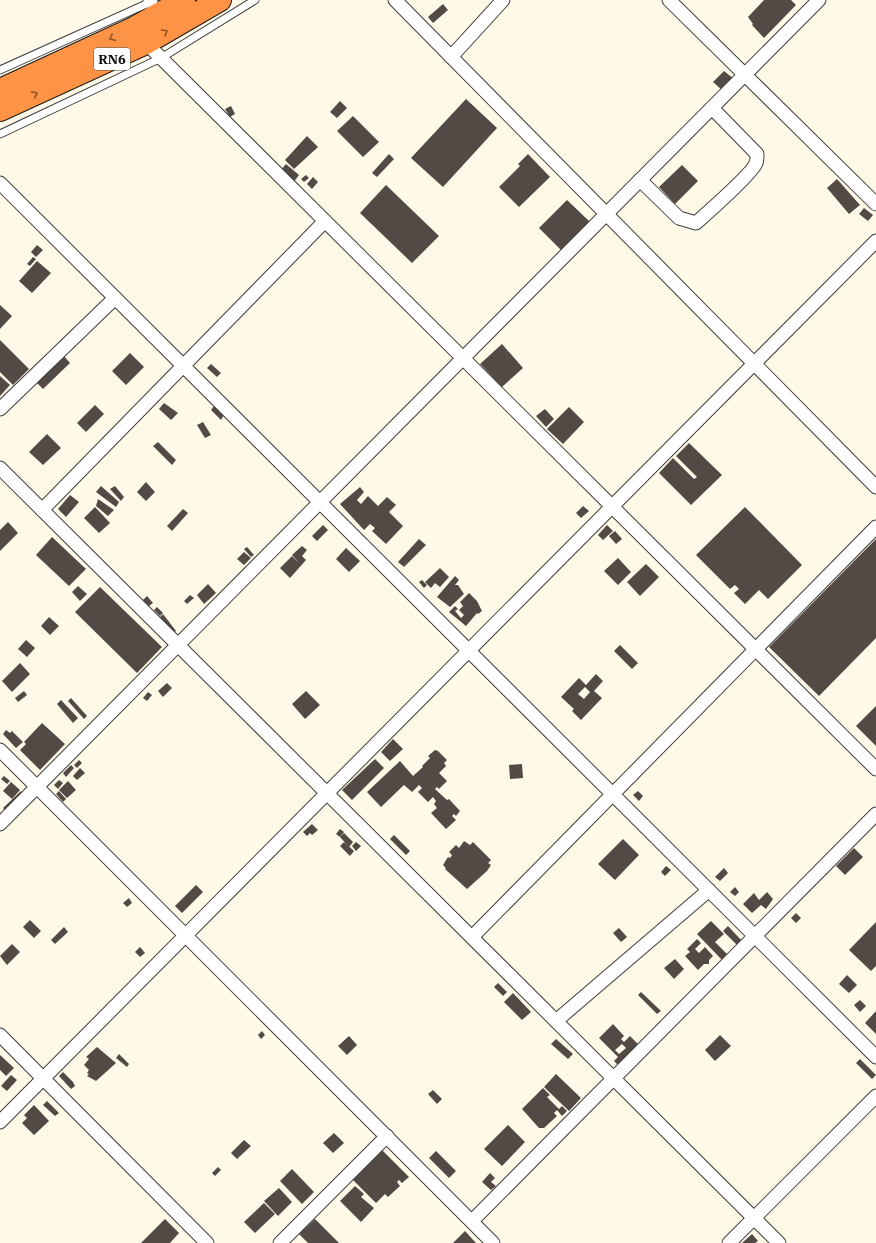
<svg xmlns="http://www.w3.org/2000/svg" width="876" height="1243" font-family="'IBM Plex Serif',serif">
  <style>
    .building { fill: #534a45; fill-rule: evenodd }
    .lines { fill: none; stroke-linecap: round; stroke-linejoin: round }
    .lane-casing { stroke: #3d3d3d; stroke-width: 9 }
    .street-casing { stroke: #3d3d3d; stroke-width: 15 }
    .highway-casing { stroke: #1b1b1b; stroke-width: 24 }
    .lane { stroke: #fff; stroke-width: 7 }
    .street { stroke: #fff; stroke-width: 13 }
    .highway { stroke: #ff9345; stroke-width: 22 }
    .oneway { stroke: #91552a }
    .labels { text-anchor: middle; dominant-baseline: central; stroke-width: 4; stroke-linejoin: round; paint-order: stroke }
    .shield { fill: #fff; stroke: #545454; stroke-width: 1 }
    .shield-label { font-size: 13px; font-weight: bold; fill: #0a0a0a }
  </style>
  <rect width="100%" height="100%" fill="#fff9e7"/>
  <g class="building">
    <polygon points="764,0 791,0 796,5 764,38 752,25 753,24 748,17"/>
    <polygon points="443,4 448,10 433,23 428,17"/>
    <polygon points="724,71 734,79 723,91 713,82"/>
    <polygon points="466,99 497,128 443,187 411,158"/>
    <polygon points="340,101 347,108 337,118 330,112"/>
    <polygon points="231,106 235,114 230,117 225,109"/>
    <polygon points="353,116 379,142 363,157 337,131"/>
    <polygon points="307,136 318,147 294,169 285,160"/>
    <polygon points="389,154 394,159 377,177 372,173"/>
    <polygon points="528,154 550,177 519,207 499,187 520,166 518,164"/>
    <polygon points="286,164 299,175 293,183 279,172"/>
    <polygon points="682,165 698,181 675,204 659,187"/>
    <polygon points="306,175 309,178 304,182 301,179"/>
    <polygon points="313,177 318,182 312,189 307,184"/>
    <polygon points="837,179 860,205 849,214 827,188"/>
    <polygon points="386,185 439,236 412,263 360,213"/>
    <polygon points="567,200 590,222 562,251 539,228"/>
    <polygon points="864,208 873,215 868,221 859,214"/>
    <polygon points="37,245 43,250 36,257 31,252"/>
    <polygon points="33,257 36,259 30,266 27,264"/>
    <polygon points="37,261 51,273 32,293 19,281"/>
    <polygon points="0,305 12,316 0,329"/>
    <polygon points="0,340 29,369 13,385 0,372"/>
    <polygon points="502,344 523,368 502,387 480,364"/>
    <polygon points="130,353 144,367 126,385 112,371"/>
    <polygon points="63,355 70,363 43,389 35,381"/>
    <polygon points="211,364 221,373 217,377 207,368"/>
    <polygon points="0,376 10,385 0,396"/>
    <polygon points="164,403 178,413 171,420 159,409"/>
    <polygon points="95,405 104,414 86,432 77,423"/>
    <polygon points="214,406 225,413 221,420 211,410"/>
    <polygon points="569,407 584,422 563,444 547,429"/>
    <polygon points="545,409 554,419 546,427 536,416"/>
    <polygon points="203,422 211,435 205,438 197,425"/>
    <polygon points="47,434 61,448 43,465 29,452"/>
    <polygon points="158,442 176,460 172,465 153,446"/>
    <polygon points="689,443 722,475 691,505 659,473 673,458 694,479 697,477 676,456"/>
    <polygon points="146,482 155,492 146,501 137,492"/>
    <polygon points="101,486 119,502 116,507 96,492"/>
    <polygon points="115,486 124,497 121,501 110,489"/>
    <polygon points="360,487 364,492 357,500 361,504 368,496 378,506 387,497 396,505 389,512 403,526 386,544 372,531 375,528 370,524 364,530 340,504"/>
    <polygon points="70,495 79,502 66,517 58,509"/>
    <polygon points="98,499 114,510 108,516 96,506"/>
    <polygon points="583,506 589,511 581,518 576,513"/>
    <polygon points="95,507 110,523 99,533 84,518"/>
    <polygon points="745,507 802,565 768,599 759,590 745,604 734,593 739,589 735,585 730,589 696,555"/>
    <polygon points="183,509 188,513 172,531 167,526"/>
    <polygon points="8,522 18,533 0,551 0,530"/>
    <polygon points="323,525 328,530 317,541 312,536"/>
    <polygon points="607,525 613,531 603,540 598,535"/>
    <polygon points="615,531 622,539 616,544 609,536"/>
    <polygon points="52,537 86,569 69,586 36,555"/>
    <polygon points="419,539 426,545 404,567 398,562"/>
    <polygon points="876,539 876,638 819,696 769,647"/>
    <polygon points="302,546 307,550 302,556 306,560 290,578 280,568 292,556 299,563 292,555"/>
    <polygon points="247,547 254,555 251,557 244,549"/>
    <polygon points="346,548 360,561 349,572 336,559"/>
    <polygon points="244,552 251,558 244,565 237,559"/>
    <polygon points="618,558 631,572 618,585 604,571"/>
    <polygon points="646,564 659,577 640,596 627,582"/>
    <polygon points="440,568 449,577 440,587 435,583 431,588 425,582"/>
    <polygon points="455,576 459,580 455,585 458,585 464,594 450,607 437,597"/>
    <polygon points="422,580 427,585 424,588 419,582"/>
    <polygon points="208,584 216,593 204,604 197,595"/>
    <polygon points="78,586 87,594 80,601 72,592"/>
    <polygon points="100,587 162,647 137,673 75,612"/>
    <polygon points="469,593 477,601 482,611 478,614 477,613 466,626 449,612 455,606 458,609 455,611 461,618 464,615 459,610 463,606 460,602"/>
    <polygon points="190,595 194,598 187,604 184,601"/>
    <polygon points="147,596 153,603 149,606 143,600"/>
    <polygon points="157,607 163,613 160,616 154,610"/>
    <polygon points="163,614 176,631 172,634 160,617"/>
    <polygon points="49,617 59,626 50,635 41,626"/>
    <polygon points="26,640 35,648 27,657 18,649"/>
    <polygon points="620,645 638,663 632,669 614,651"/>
    <polygon points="20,663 30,674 12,692 2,681"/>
    <path d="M596 674 603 681 594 691 602 698 581 720 572 711 574 709 561 697 579 678 586 685ZM585 687 590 692 584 699 578 694Z"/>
    <polygon points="167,683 172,688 163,697 158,691"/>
    <polygon points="24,691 27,695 18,702 15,698"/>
    <polygon points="306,691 320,705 305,719 292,704"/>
    <polygon points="148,692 152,695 147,701 143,698"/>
    <polygon points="71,698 87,716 84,719 68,701"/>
    <polygon points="61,700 78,718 73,723 57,704"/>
    <polygon points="876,706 876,746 856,726"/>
    <polygon points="42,723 65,744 40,770 20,750 26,744 24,742"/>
    <polygon points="6,730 10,733 12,731 23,742 16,748 3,734"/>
    <polygon points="393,739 403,749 390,761 381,752"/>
    <polygon points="435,750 438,751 447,760 444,763 446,766 439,773 447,781 439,789 437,787 435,789 447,800 449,799 460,811 456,816 454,814 452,816 456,820 446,829 431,813 437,808 434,804 436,801 433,797 428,802 418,792 422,788 419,785 412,792 404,785 381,807 367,792 400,761 413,776 423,767 422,766 430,758 428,756"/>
    <polygon points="375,759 384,768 352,800 342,790"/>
    <polygon points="79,760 82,763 77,768 74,765"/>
    <polygon points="522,764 523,778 510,779 509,765"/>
    <polygon points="71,765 74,768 66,777 63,773"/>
    <polygon points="80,768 85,773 77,780 73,776"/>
    <polygon points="4,776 10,781 7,784 1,779"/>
    <polygon points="59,780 63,783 58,789 54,785"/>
    <polygon points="68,781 76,790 67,798 59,790"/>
    <polygon points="11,782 20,790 12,799 3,791"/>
    <polygon points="21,791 24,795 6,811 3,808"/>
    <polygon points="59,791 66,799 63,802 56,794"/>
    <polygon points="638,791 643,796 639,801 633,795"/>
    <polygon points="312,824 318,830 312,835 310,833 307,836 303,832"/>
    <polygon points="340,829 344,832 340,837 336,834"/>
    <polygon points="344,833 353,842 349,847 340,837"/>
    <polygon points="394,835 410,851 406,855 390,839"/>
    <polygon points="623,839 639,855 615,880 598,864"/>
    <polygon points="464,841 470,845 473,842 491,860 488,863 491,865 487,871 467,889 445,869 446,868 443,865 448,857 450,858 452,855 449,852 456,845 459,848"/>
    <polygon points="344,842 354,851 350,856 340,846"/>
    <polygon points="356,842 361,846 356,851 352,846"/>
    <polygon points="854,848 863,857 845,875 836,866"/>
    <polygon points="666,866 671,870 665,876 661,872"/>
    <polygon points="724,868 728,873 720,881 715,877"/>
    <polygon points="196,885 203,892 182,913 175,906"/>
    <polygon points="735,887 739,892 735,896 730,892"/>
    <polygon points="767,892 773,899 766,909 761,905 752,913 743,904 754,893 759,900"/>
    <polygon points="129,898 132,903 127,907 123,903"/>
    <polygon points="796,913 801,918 796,923 791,918"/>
    <polygon points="30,920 41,931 34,938 23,927"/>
    <polygon points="711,921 724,934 715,942 727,954 722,960 697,934"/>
    <polygon points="876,922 876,966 871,971 849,950"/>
    <polygon points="728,926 743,942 738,946 723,931"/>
    <polygon points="64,927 68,932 55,944 51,940"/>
    <polygon points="619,928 627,937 621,942 613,933"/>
    <polygon points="697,939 701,943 695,949 699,953 705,947 713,956 709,960 709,964 704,964 698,970 685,956 690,952 687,949"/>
    <polygon points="12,944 20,952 7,965 0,956"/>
    <polygon points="140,947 145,953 140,957 135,952"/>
    <polygon points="675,959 684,969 674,979 664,968"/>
    <polygon points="847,975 857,985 849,993 839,984"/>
    <polygon points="498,983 507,992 503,996 494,987"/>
    <polygon points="641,992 661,1011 657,1014 638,995"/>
    <polygon points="513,993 531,1012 522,1020 504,1002"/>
    <polygon points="860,1000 866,1006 860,1012 854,1005"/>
    <polygon points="876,1011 876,1034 865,1023"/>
    <path d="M613 1024 624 1036 621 1039 624 1042 630 1036 640 1046 619 1066 614 1061 618 1057 599 1038ZM622 1044 626 1048 619 1054 615 1050Z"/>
    <polygon points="262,1031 265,1035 261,1039 258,1035"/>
    <polygon points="720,1035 731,1046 715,1061 705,1050"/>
    <polygon points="349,1036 357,1045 347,1055 338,1046"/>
    <polygon points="556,1039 573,1054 568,1059 551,1044"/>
    <polygon points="97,1047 116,1063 96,1081 87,1076 89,1074 87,1073 89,1070 84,1065 89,1059 86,1057"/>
    <polygon points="119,1054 129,1064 127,1067 116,1058"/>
    <polygon points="0,1055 14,1068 6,1076 0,1070"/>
    <polygon points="860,1059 876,1075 872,1079 856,1063"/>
    <polygon points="63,1072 73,1082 75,1086 71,1089 59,1076"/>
    <polygon points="556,1074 581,1098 569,1111 544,1087"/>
    <polygon points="11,1075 17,1080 7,1091 1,1086"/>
    <polygon points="543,1088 550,1095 547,1097 559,1109 562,1106 567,1111 562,1116 557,1110 554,1113 557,1116 544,1128 539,1128 522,1109"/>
    <polygon points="433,1090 442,1099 437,1104 428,1094"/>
    <polygon points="47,1101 59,1113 55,1116 43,1105"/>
    <polygon points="34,1105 49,1121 34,1135 22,1123 27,1118 24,1115"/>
    <polygon points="508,1125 525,1142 502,1166 484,1149"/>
    <polygon points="334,1133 344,1143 333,1153 323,1143"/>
    <polygon points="244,1140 251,1146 237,1159 231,1153"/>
    <polygon points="382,1150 409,1177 402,1183 399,1180 397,1182 400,1186 388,1197 385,1194 376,1203 352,1179"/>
    <polygon points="436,1151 456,1171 449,1178 429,1158"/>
    <polygon points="218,1167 221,1170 215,1176 212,1173"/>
    <polygon points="292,1169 314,1192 302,1204 280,1181"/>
    <polygon points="490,1173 495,1178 491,1182 496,1186 491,1190 482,1182"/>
    <polygon points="355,1186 364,1194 361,1197 374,1208 361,1222 340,1201"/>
    <polygon points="279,1188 292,1202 278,1216 264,1201"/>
    <polygon points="264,1203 275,1214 255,1233 244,1222"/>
    <polygon points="165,1219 179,1233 170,1243 141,1243"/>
    <polygon points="315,1219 339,1243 308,1243 299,1234"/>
    <polygon points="465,1231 476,1243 453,1243"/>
    <polygon points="752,1234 758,1241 755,1243 742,1243"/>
  </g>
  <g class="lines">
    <defs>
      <g id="lane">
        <polyline points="0,70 153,1"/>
        <polyline points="0,134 161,58 255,0"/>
      </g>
      <g id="street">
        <polyline points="150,0 151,2"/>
        <polyline points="395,0 876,487"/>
        <polyline points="669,0 876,204"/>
        <polyline points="146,43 876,769"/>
        <polyline points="451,57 503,0"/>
        <path d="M640 180 679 218 696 223C706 214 752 174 756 163 757 161 757 156 757 154L712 108"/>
        <polyline points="0,183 876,1057"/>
        <polyline points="0,409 115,298"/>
        <polyline points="0,468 779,1243"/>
        <polyline points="42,510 325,221"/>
        <polyline points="0,750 493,1243"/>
        <polyline points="0,824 819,0"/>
        <polyline points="472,937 876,527"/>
        <polyline points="556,1021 709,890"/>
        <polyline points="0,1035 207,1243"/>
        <polyline points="0,1122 876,241"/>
        <polyline points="472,1221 876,814"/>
        <polyline points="280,1243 387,1136"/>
        <polyline points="729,1243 876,1096"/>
      </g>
      <g id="highway">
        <polyline points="0,90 132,29 184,0"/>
        <polyline points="0,110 146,43 220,0"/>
      </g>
    </defs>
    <use href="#lane" class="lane-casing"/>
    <use href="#street" class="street-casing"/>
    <use href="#highway" class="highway-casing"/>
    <use href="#lane" class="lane"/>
    <use href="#street" class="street"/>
    <use href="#highway" class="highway"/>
  </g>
  <defs><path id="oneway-chevron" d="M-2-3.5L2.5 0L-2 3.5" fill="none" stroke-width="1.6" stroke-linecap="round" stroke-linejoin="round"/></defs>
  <g class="oneway">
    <use href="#oneway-chevron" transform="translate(165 32) rotate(-30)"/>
    <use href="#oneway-chevron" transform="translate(112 38) rotate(155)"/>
    <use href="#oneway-chevron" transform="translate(35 94) rotate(-25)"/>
  </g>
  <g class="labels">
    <rect class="shield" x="94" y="48" width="36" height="22" rx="3"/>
    <g class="shield-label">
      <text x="112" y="59">RN6</text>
    </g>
  </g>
</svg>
